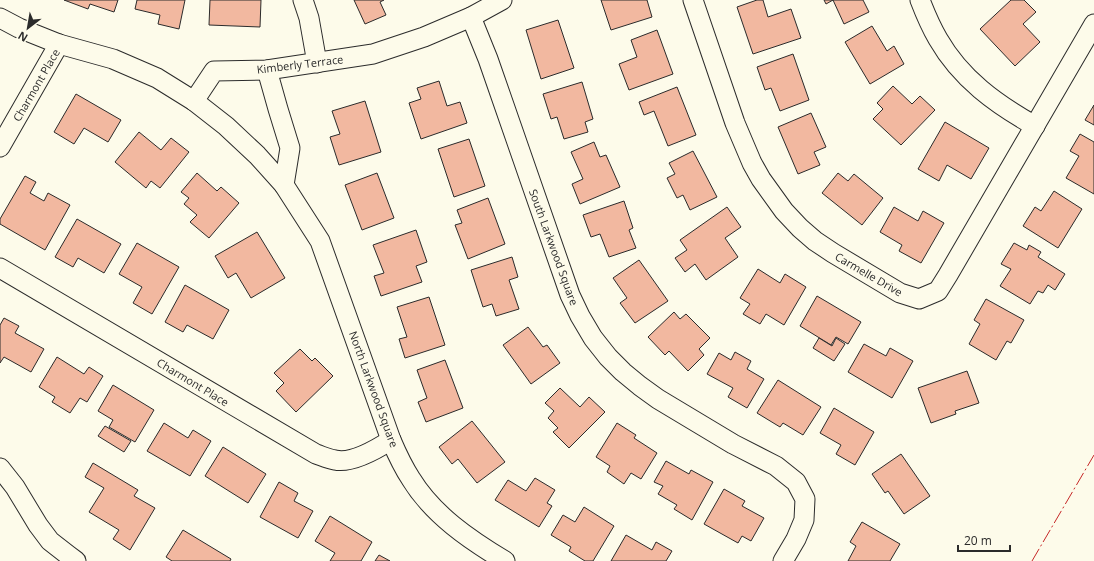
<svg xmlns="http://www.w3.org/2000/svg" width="1094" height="561" font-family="'Open Sans',sans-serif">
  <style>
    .building { fill: #f2b8a0; stroke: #2b2b2b }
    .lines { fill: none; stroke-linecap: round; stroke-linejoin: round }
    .minor-casing { stroke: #2b2b2b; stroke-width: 21 }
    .minor { stroke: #fdfbea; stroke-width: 19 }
    .power { stroke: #c62828; stroke-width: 1; stroke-dasharray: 14 3 2 3; stroke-linecap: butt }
    .labels { text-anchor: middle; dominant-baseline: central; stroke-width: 3; stroke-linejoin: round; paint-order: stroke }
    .street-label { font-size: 11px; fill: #2b2b2b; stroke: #fdfbea }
  </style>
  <rect width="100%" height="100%" fill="#fdfbea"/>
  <g class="building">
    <polygon points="64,0 118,0 114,12 90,4 88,9"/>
    <polygon points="137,0 185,0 179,29 158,24 160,15 135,9"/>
    <polygon points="210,0 261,0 260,27 209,25"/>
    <polygon points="354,0 384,0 380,2 386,15 365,24"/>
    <polygon points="601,0 647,0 652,17 611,30"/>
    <polygon points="757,0 763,0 768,17 791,9 801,38 753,54 737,7"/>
    <polygon points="824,0 863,0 869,12 844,24 833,0 826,4"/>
    <polygon points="1011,0 1024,0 1036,12 1023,24 1040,42 1015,66 980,29"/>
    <polygon points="558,20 574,68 541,79 526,30"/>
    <polygon points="872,26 887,51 894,46 904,64 870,84 845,42"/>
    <polygon points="657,30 673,74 629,90 619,64 637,57 631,40"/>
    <polygon points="793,54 809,100 780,111 771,88 765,90 757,67"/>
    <polygon points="439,81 447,106 460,102 467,123 421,139 409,103 421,99 417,88"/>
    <polygon points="582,82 593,119 585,122 588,132 564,139 557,117 551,119 543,94"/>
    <polygon points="893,86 912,104 920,96 935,110 901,145 873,119 883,109 877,103"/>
    <polygon points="677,87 696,135 668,146 654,111 644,115 639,102"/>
    <polygon points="76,94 121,120 108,142 84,128 74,144 54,132"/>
    <polygon points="365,101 381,152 339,165 330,137 340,134 332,111"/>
    <polygon points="1094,105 1094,125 1085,120"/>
    <polygon points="811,113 826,147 814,152 820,165 798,174 778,127"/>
    <polygon points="945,122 989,148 971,179 947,165 939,181 918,169"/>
    <polygon points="139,132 161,150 171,138 189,152 160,188 151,181 146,188 115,162"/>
    <polygon points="1080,134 1094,142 1094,194 1066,178 1079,156 1070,151"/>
    <polygon points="469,139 485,186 454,197 438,149"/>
    <polygon points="594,142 600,157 606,155 620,187 580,204 572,184 583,179 571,152"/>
    <polygon points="693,151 717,197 690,210 683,195 677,198 667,178 675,174 669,163"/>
    <polygon points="197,173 217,191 221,187 239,203 209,238 190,222 197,215 184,204 189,198 181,192"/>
    <polygon points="377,173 394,218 362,230 345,185"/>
    <polygon points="838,173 848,181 854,174 883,198 862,225 822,193"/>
    <polygon points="25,176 36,182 30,193 44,201 48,193 70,205 45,250 0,224 0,219"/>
    <polygon points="1054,191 1082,209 1058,248 1023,226 1035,207 1041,211"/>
    <polygon points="488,198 505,244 468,259 455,225 462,223 457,210"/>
    <polygon points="624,201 633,228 629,230 636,248 609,257 600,234 591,237 583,215"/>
    <polygon points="727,207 741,227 725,238 738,257 706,280 695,264 685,272 675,258 687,250 680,240"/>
    <polygon points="894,207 918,221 923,211 944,223 921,263 899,251 902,245 880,232"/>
    <polygon points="77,219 121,244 104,273 78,258 73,267 55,257"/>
    <polygon points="416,230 427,262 416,266 422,282 381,296 374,276 384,273 373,245"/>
    <polygon points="257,232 285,278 251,298 236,273 228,278 215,256"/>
    <polygon points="137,243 179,267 152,314 133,303 142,287 119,274"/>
    <polygon points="1014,243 1027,250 1029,245 1041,252 1038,257 1065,274 1055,290 1048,285 1043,293 1038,291 1030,304 1000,286 1011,269 1001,264"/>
    <polygon points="512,257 518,277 509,280 519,309 496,316 492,304 483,307 471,270"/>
    <polygon points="639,260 668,301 635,323 620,303 627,298 613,278"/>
    <polygon points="758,269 780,283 785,274 806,287 784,325 766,314 760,324 743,314 750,304 740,298"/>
    <polygon points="185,285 229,310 213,339 187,325 183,332 165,322"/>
    <polygon points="817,296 861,322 848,344 836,337 831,345 800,326"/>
    <polygon points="429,297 445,345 405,358 399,339 407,337 397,307"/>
    <polygon points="986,299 1024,320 1011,343 1007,341 996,360 969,344 980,324 974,320"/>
    <polygon points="674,312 680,319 686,314 710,338 699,349 704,355 688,371 669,351 665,355 648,337"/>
    <polygon points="4,318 19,326 15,333 44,349 31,372 4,357 0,363 0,325"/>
    <polygon points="528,327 543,347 547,345 560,363 531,384 503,345"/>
    <polygon points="819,338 832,346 836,338 845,344 834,361 813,348"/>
    <polygon points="864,344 886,356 890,348 913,361 892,398 848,372"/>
    <polygon points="300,349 312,361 315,358 333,376 296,412 276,391 284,383 274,373"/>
    <polygon points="735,352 751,361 747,369 764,379 747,408 728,397 733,388 707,374 719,353 731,360"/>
    <polygon points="57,357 84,374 89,367 103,376 87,402 80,398 70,413 52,402 55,397 39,387"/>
    <polygon points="445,360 463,408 426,422 418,402 427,398 417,370"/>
    <polygon points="967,371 979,403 955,411 956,414 931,423 918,388"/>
    <polygon points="778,380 821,407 803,435 783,423 780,427 757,413"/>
    <polygon points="113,385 154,410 135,442 109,427 113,420 98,411"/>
    <polygon points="560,388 580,407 589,397 605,412 569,448 553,432 558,428 548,418 554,411 545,403"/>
    <polygon points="834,408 874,432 855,465 836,454 841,445 820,433"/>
    <polygon points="472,421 505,462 477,483 458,459 452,464 439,447"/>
    <polygon points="164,423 188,438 193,430 211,441 190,476 147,451"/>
    <polygon points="617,423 636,435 634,438 657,453 641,479 631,473 624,484 607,472 610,466 596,457"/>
    <polygon points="105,426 131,441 124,452 98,436"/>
    <polygon points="223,447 266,474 248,503 205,476"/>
    <polygon points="901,454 930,496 904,514 888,491 885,493 872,474"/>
    <polygon points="666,461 689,474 691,470 713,482 692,520 674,509 677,505 658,494 663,486 654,482"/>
    <polygon points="93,463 138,490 134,496 155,508 130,550 113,539 119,530 89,512 104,488 85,477"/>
    <polygon points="535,478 555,490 547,503 552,506 539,527 495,500 508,480 526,491"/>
    <polygon points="279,482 298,493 294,501 313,511 298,538 260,517"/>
    <polygon points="724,489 745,501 742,506 764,518 751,541 742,536 738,543 704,524"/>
    <polygon points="584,507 614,526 593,561 585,561 569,551 571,547 551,535 563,515 575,522"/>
    <polygon points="330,516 372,542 361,561 330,561 335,553 315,541"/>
    <polygon points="862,522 900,544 890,561 848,561 856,546 850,542"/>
    <polygon points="183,530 231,559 230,561 172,561 166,557"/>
    <polygon points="626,535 652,550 656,542 672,551 666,561 611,561"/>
    <polygon points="379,555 390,561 375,561"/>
  </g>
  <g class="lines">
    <defs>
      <g id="minor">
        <polyline points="303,0 309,18 317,63"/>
        <polyline points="693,0 735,123 752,163 761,179 784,211 800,228 815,241 833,253 900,293 919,299 938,291 948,275 1094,24"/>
        <path d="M920 0C925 13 931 27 938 39 961 79 996 104 1035 126"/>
        <polyline points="471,17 488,59 570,295 580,316 593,338 608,357 623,372 640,386 658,399 733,444 776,466 796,482 805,499 804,520 796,539 783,561"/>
        <path d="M0 18 19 28 59 44 113 59 157 78 194 101 226 126 257 155 284 185 320 241 391 440C397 454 403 467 411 479 433 515 470 540 505 561"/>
        <polyline points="267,70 278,109 290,148 284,185"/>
        <polyline points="194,101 214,71 267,70 373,54 424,37 471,17 502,0"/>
        <polyline points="0,147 59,44"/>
        <path d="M0 268 316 454C322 456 328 459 335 460 352 464 377 449 391 440"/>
        <polyline points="0,468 15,487 38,525 50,541 68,555 76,561"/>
      </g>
    </defs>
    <use href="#minor" class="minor-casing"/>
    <use href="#minor" class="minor"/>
    <polyline class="power" points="1032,561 1094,455"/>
  </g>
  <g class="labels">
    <g class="street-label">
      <text transform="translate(300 64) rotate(-7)">Kimberly Terrace</text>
      <text transform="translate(36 85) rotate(-60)">Charmont Place</text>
      <text transform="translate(554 247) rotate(70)">South Larkwood Square</text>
      <text transform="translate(869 274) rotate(30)">Carmelle Drive</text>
      <text transform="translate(193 382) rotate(31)">Charmont Place</text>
      <text transform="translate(374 389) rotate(70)">North Larkwood Square</text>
    </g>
  </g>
  <g transform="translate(28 28) rotate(211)" stroke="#fdfbea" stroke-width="3" paint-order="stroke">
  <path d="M0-3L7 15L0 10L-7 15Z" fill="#2b2b2b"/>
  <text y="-6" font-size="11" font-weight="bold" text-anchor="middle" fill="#2b2b2b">N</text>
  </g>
  <path d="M958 545v6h52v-6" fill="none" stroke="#2b2b2b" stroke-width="2"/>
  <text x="964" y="545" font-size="12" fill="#2b2b2b" stroke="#fdfbea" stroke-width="3" paint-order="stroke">20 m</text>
</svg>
